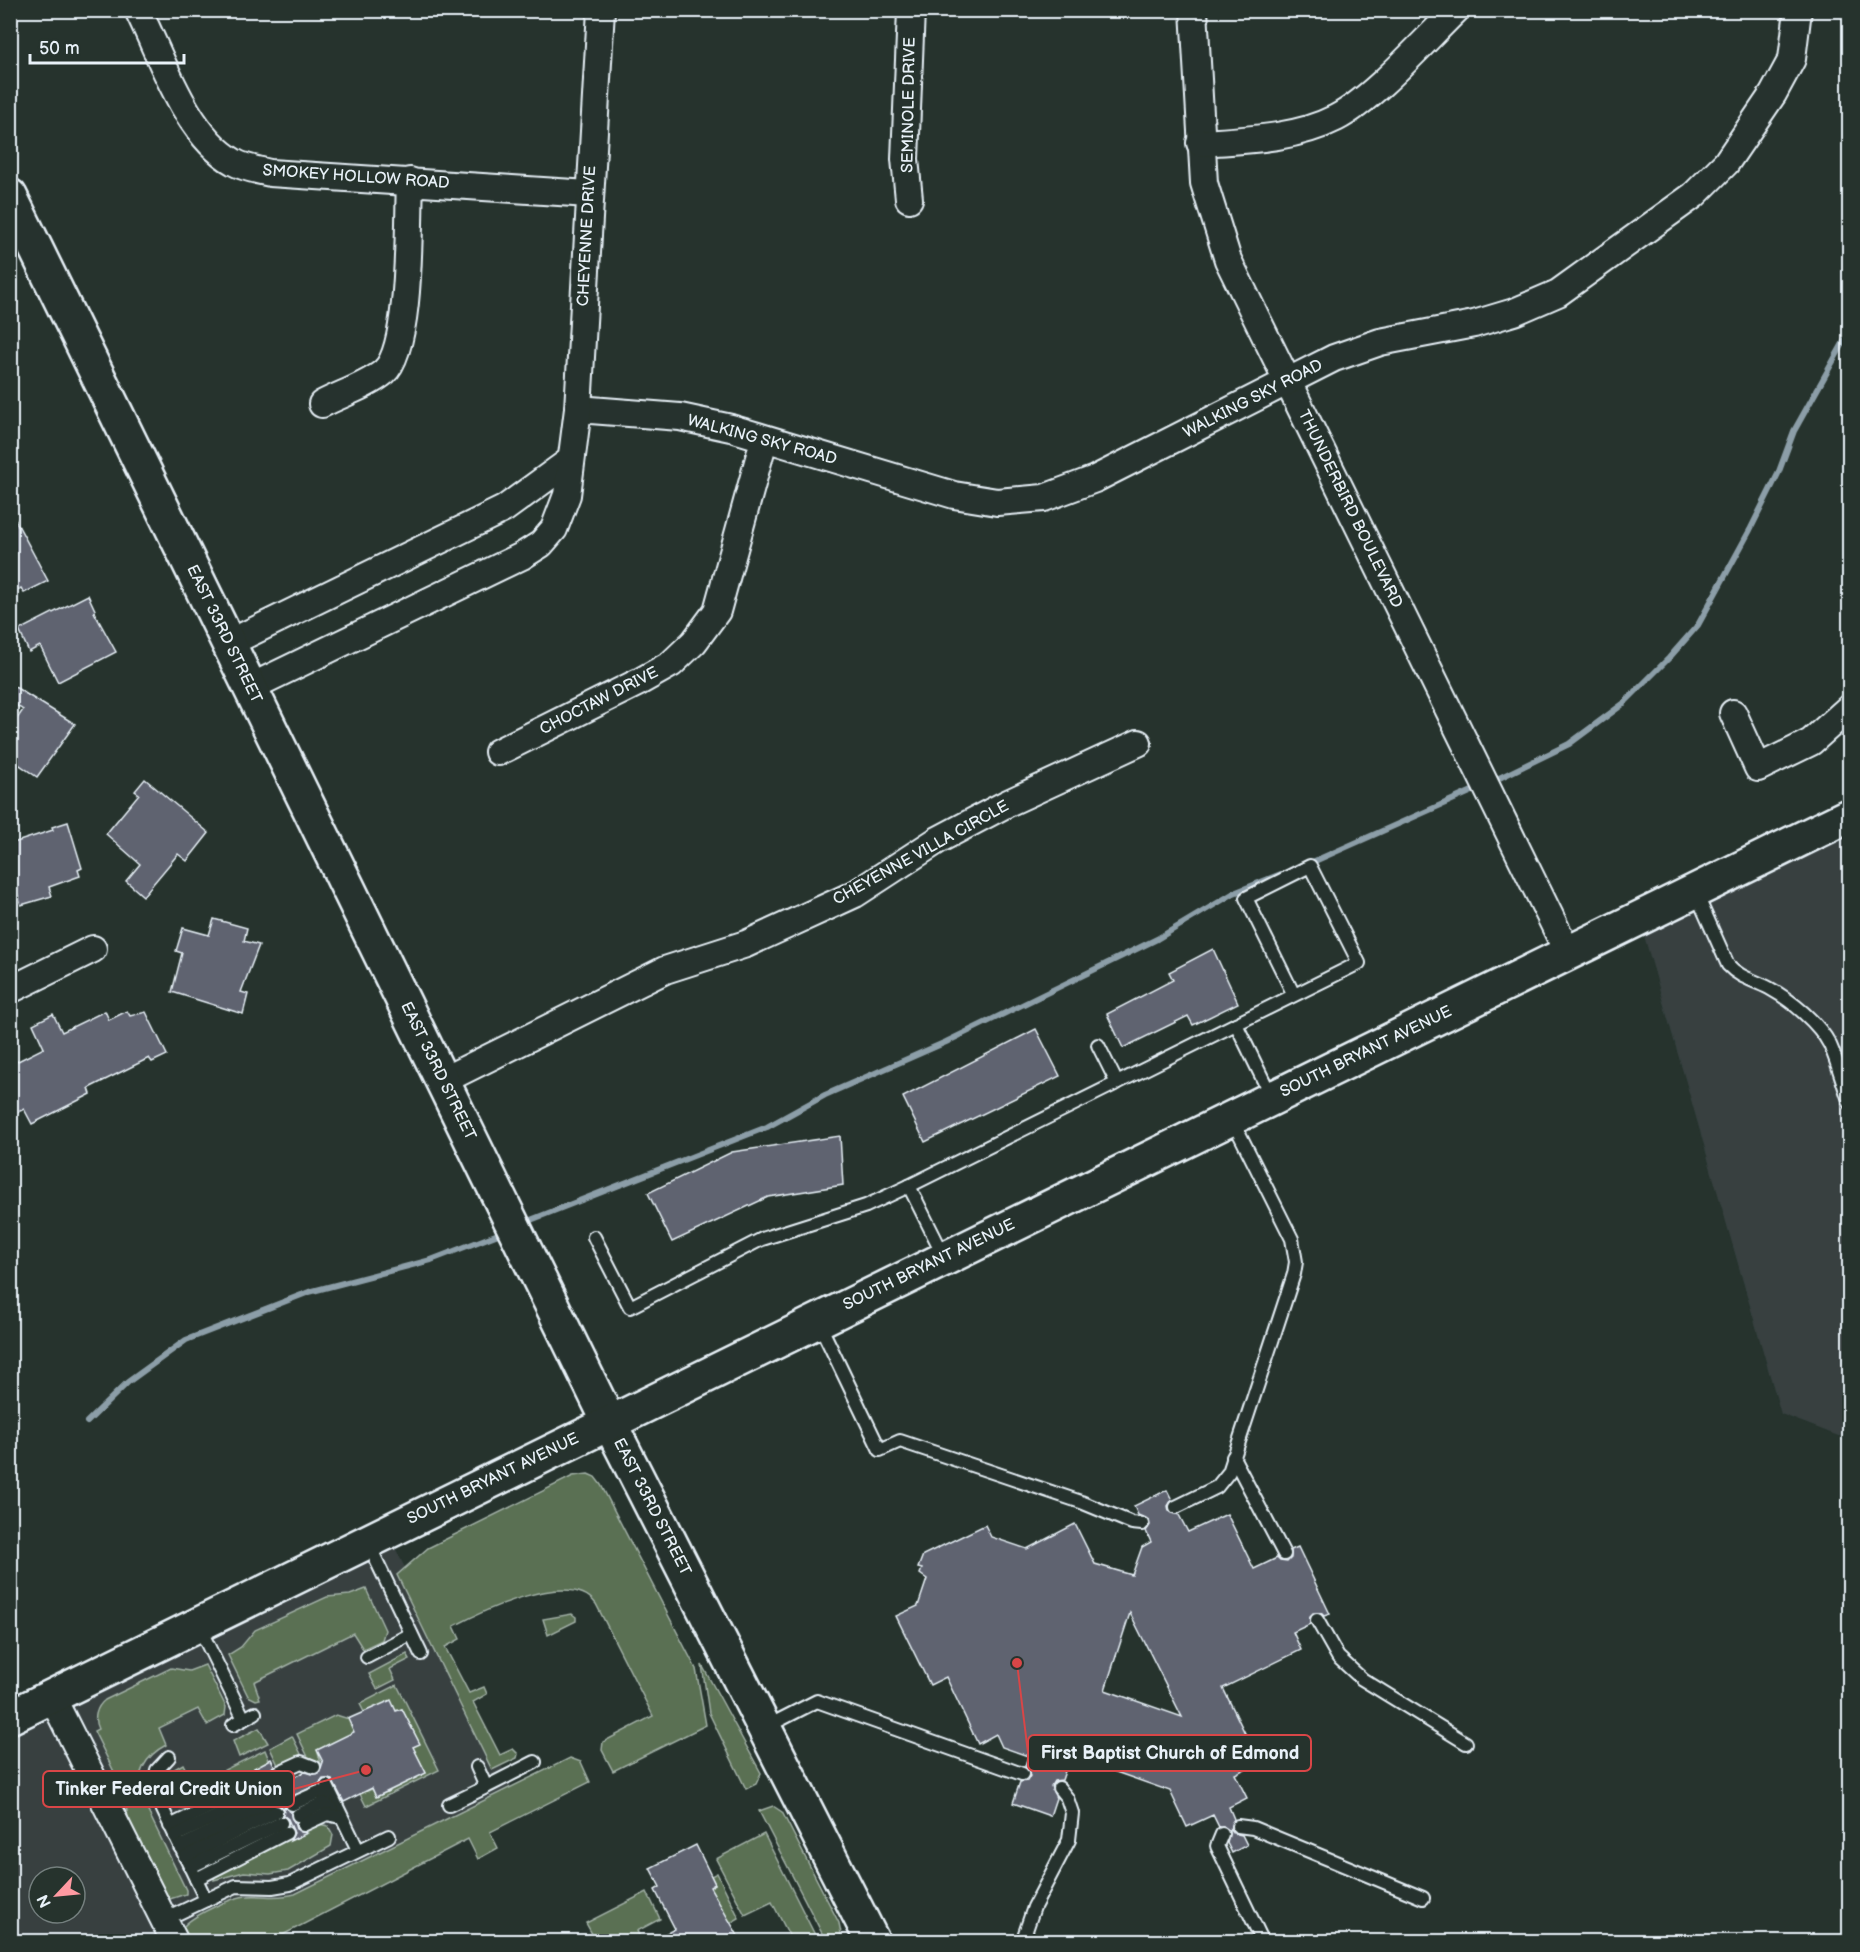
<svg xmlns="http://www.w3.org/2000/svg" width="1860" height="1952" font-family="'Balsamiq Sans',sans-serif">
  <style>
    .built { fill: #374141; fill-rule: evenodd }
    .green { fill: #5a6f53; stroke: #a1b0a6; stroke-width: 1.5 }
    .lines { fill: none; stroke-linecap: round; stroke-linejoin: round }
    .stream { stroke: #8c9ea8; stroke-width: 6 }
    .building { fill: #5f6370; stroke: #e8f1f8; stroke-width: 1.5; fill-rule: evenodd }
    .lane-casing { stroke: #e8f1f8; stroke-width: 16 }
    .street-casing { stroke: #e8f1f8; stroke-width: 30 }
    .secondary-casing { stroke: #e8f1f8; stroke-width: 38 }
    .lane { stroke: #26332d; stroke-width: 12 }
    .street { stroke: #26332d; stroke-width: 26 }
    .secondary { stroke: #26332d; stroke-width: 33 }
    .labels { text-anchor: middle; dominant-baseline: central; stroke-width: 5; stroke-linejoin: round; paint-order: stroke }
    .street-label { font-size: 16px; fill: #e8f1f8; stroke: #26332d }
    .leader { fill: none; stroke: #d94647; stroke-width: 2 }
    .callout-dot { fill: #d94647; stroke: #26332d; stroke-width: 2 }
    .callout { fill: #26332d; stroke: #d94647; stroke-width: 2 }
    .callout-label { font-size: 18px; text-anchor: middle; font-weight: bold; fill: #e8f1f8 }
  </style>
  <rect width="100%" height="100%" fill="#26332d"/>
  <filter id="ink" filterUnits="userSpaceOnUse"><feTurbulence type="fractalNoise" baseFrequency=".0167" numOctaves="2"/><feDisplacementMap in="SourceGraphic" scale="12" xChannelSelector="R" yChannelSelector="G"/><feConvolveMatrix kernelMatrix="1 2 1 2 8 2 1 2 1" color-interpolation-filters="sRGB"/></filter>
  <g filter="url(#ink)">
    <g class="built">
      <polygon points="1849,815 1849,1440 1781,1414 1639,918"/>
      <path d="M387 1531 524 1812 271 1941 11 1942V1717ZM39 1877H75V1913H39Z"/>
    </g>
    <g class="green">
      <path d="M588 1474 595 1477 601 1485 696 1669 706 1725 613 1771 602 1750 603 1742 653 1716 596 1604C571 1568 483 1611 454 1626L460 1639 445 1647 469 1693 484 1687 487 1694 473 1702 500 1755 513 1749 518 1754 517 1758 492 1770 397 1575 428 1548 573 1476Z"/>
      <polygon points="366,1589 385,1630 382,1640 363,1649 353,1633 254,1682 260,1699 256,1700 248,1696 228,1655 241,1647 255,1630 327,1597 350,1595"/>
      <polygon points="572,1614 576,1617 576,1621 548,1635 543,1619"/>
      <polygon points="407,1654 410,1659 390,1669 395,1680 377,1689 369,1674"/>
      <path d="M205 1665 226 1707 225 1715 207 1725 198 1709 159 1728 166 1745C145 1756 134 1775 142 1799L186 1890V1894L170 1899 164 1896 132 1838 123 1790 94 1731 98 1729C93 1719 96 1707 105 1700L171 1668 189 1671Z"/>
      <polygon points="702,1665 761,1773 756,1784 746,1789 709,1713"/>
      <path d="M397 1685 439 1770 366 1806 360 1794 372 1789 377 1797 426 1773 413 1747 419 1743 402 1709C388 1715 376 1705 364 1712L360 1704Z"/>
      <polygon points="336,1715 349,1719 354,1732 317,1750 321,1763 308,1757 297,1734"/>
      <polygon points="259,1728 268,1743 239,1757 233,1741"/>
      <polygon points="292,1736 302,1756 278,1765 270,1748"/>
      <polygon points="265,1750 269,1760 254,1768 257,1775 187,1810 177,1806 168,1786 171,1771 183,1764 194,1785"/>
      <path d="M570 1758 581 1762 590 1782 490 1832 498 1848 478 1859 468 1839 271 1941H185L182 1929C188 1917 234 1896 248 1896 266 1895 277 1899 295 1894Z"/>
      <polygon points="773,1806 782,1812 839,1923 841,1933 839,1941 826,1941 759,1811"/>
      <polygon points="319,1824 328,1826 333,1835 331,1846 288,1871 270,1874 244,1872 214,1880 215,1874"/>
      <polygon points="764,1834 818,1941 792,1941 772,1902 745,1915 716,1859"/>
      <polygon points="717,1873 739,1918 732,1922 728,1921 710,1887 715,1884 711,1876"/>
      <polygon points="647,1892 660,1919 637,1931 642,1941 596,1941 586,1923"/>
    </g>
    <g class="lines">
      <g class="stream">
        <polyline points="1491,782 1569,744 1623,704 1669,658 1698,625 1750,530 1778,474 1794,431 1850,331"/>
        <polyline points="1308,864 1479,788"/>
        <polyline points="523,1223 767,1127 825,1095 946,1042 1157,939 1234,893 1281,874"/>
        <polyline points="87,1422 128,1382 186,1340 309,1292 431,1260 506,1231"/>
      </g>
    </g>
    <g class="building">
      <polygon points="10,510 48,581 24,593 21,588 10,593"/>
      <polygon points="88,595 95,610 94,612 116,652 58,682 40,646 29,652 19,630"/>
      <polygon points="10,684 75,724 37,777 10,758 10,729 23,710 10,701"/>
      <polygon points="145,779 209,833 187,861 178,854 143,896 126,881 140,864 106,834 139,794 135,791"/>
      <polygon points="68,822 82,868 78,870 80,876 49,887 52,896 21,905 10,871 10,844 53,830 52,827"/>
      <polygon points="214,919 247,928 244,941 259,945 241,992 248,994 243,1014 172,992 182,953 176,951 183,928 209,935"/>
      <polygon points="1213,949 1238,1003 1193,1025 1188,1016 1123,1048 1107,1014 1173,980 1169,972"/>
      <polygon points="105,1011 109,1020 127,1011 130,1016 146,1012 167,1055 152,1062 149,1058 89,1088 91,1094 32,1124 24,1109 10,1116 10,1065 44,1048 33,1024 53,1014 62,1032"/>
      <polygon points="1036,1029 1060,1076 925,1142 903,1097"/>
      <polygon points="840,1136 843,1185 768,1197 672,1242 648,1193 732,1152"/>
      <path d="M1167 1490 1172 1500 1168 1506 1169 1511 1179 1515 1188 1532 1227 1514 1254 1569 1277 1558 1280 1561 1287 1562 1291 1558V1550L1298 1547 1330 1614 1324 1616 1321 1613H1313L1310 1616V1624L1293 1632 1301 1650 1223 1688 1259 1762 1235 1774 1247 1798 1229 1807 1234 1819 1230 1829 1233 1833 1242 1835 1247 1845 1232 1853 1227 1843 1229 1830 1219 1827 1213 1815 1187 1827 1170 1791 1070 1756 1062 1780 1054 1781 1051 1786 1056 1798 1050 1816 1013 1803 1020 1782 1027 1781 1030 1776 1025 1766 1028 1756 1002 1747 996 1734 978 1744 946 1677 930 1685 896 1616 918 1606 927 1579 920 1574 922 1569 918 1568 923 1555 985 1525 991 1537 1027 1549 1075 1524 1095 1564 1132 1575 1142 1547 1151 1542 1146 1531 1150 1525 1149 1520 1138 1515 1134 1506ZM1130 1613 1182 1717 1105 1690Z"/>
      <polygon points="391,1700 396,1711 402,1709 420,1744 413,1747 426,1773 376,1797 372,1788 344,1802 332,1780 323,1779 319,1784 285,1800 284,1807 291,1812 296,1829 307,1833 290,1841 294,1833 288,1819 283,1815 284,1809 279,1804 273,1789 267,1785 267,1778 257,1774 254,1768 271,1759 274,1765 269,1772 270,1777 282,1783 304,1772 319,1774 323,1762 317,1750 354,1732 348,1719"/>
      <polygon points="696,1845 715,1884 710,1887 741,1941 651,1941 675,1929 655,1890 660,1887 650,1868"/>
    </g>
    <g class="lines">
      <defs>
        <g id="lane">
          <path d="M1695 891 1728 965C1740 978 1754 980 1769 988 1791 1000 1819 1023 1830 1045 1838 1063 1843 1084 1850 1103"/>
          <polyline points="1236,1024 1272,1098"/>
          <polyline points="1098,1045 1117,1083"/>
          <polyline points="909,1186 1359,963 1310,866 1246,898 1294,995"/>
          <polyline points="594,1237 630,1307 762,1239 866,1206 909,1186 944,1256"/>
          <polyline points="818,1321 880,1450 900,1441 1081,1502 1132,1523 1142,1524"/>
          <polyline points="1233,1457 1284,1554"/>
          <polyline points="1176,1507 1217,1487 1229,1472 1294,1274 1296,1262 1292,1239 1232,1119"/>
          <polyline points="368,1543 421,1654"/>
          <polyline points="1317,1620 1338,1657 1362,1679 1466,1743"/>
          <polyline points="198,1625 244,1719"/>
          <polyline points="367,1657 411,1634"/>
          <polyline points="233,1725 255,1713"/>
          <polyline points="766,1727 817,1701 1022,1774"/>
          <polyline points="169,1757 157,1770 153,1789 206,1900 236,1886 272,1887 290,1884 389,1836"/>
          <polyline points="277,1773 301,1762 314,1767"/>
          <polyline points="327,1786 358,1850"/>
          <polyline points="486,1787 535,1762"/>
          <polyline points="292,1804 319,1792 331,1805"/>
          <polyline points="449,1805 486,1787 477,1767"/>
          <polyline points="298,1815 323,1803 332,1808"/>
          <polyline points="303,1825 327,1814 340,1817"/>
          <polyline points="170,1826 260,1782"/>
          <polyline points="1238,1826 1253,1828 1423,1898"/>
          <polyline points="1222,1834 1217,1846 1263,1942"/>
          <polyline points="175,1836 266,1793"/>
          <polyline points="180,1847 271,1802"/>
          <polyline points="185,1857 276,1812"/>
          <polyline points="190,1867 281,1823"/>
          <polyline points="196,1879 286,1833"/>
          <polyline points="164,1920 206,1900"/>
          <polyline points="1022,1942 1034,1907 1069,1840 1072,1813 1067,1798 1059,1788"/>
        </g>
        <g id="street">
          <path d="M138 10C162 58 186 135 234 162 244 168 258 170 270 173L589 194"/>
          <polyline points="1194,10 1204,183 1228,260 1568,953"/>
          <path d="M1200 143C1245 140 1295 139 1336 118 1373 99 1424 41 1456 10"/>
          <polyline points="909,199 905,159 911,10"/>
          <path d="M322 404C341 394 367 386 384 372 412 347 408 221 410 181"/>
          <polyline points="578,409 680,417 731,428 954,495 997,502 1044,498 1095,479 1334,358 1380,342 1474,324 1514,312 1558,293 1694,195 1726,163 1773,94 1792,59 1798,10"/>
          <polyline points="229,643 504,509 571,460"/>
          <polyline points="251,687 522,556 541,544 554,529 567,495 578,409 601,10"/>
          <polyline points="1733,713 1758,768 1811,742 1850,707"/>
          <polyline points="498,752 639,682 671,664 694,642 717,611 764,440"/>
          <polyline points="10,990 93,949"/>
          <polyline points="442,1081 665,970 746,944 855,894 938,840 1008,803 1138,743"/>
          <polyline points="52,1697 175,1942"/>
        </g>
        <g id="secondary">
          <polyline points="10,196 609,1422 873,1942"/>
          <polyline points="10,1717 1850,815"/>
        </g>
      </defs>
      <use href="#lane" class="lane-casing"/>
      <use href="#street" class="street-casing"/>
      <use href="#secondary" class="secondary-casing"/>
      <use href="#lane" class="lane"/>
      <use href="#street" class="street"/>
      <use href="#secondary" class="secondary"/>
    </g>
  </g>
  <g class="labels">
    <g class="street-label">
      <text transform="translate(909 105) rotate(-89)">SEMINOLE DRIVE</text>
      <text transform="translate(356 177) rotate(4)">SMOKEY HOLLOW ROAD</text>
      <text transform="translate(587 236) rotate(-87)">CHEYENNE DRIVE</text>
      <text transform="translate(1253 399) rotate(-27)">WALKING SKY ROAD</text>
      <text transform="translate(762 440) rotate(15)">WALKING SKY ROAD</text>
      <text transform="translate(1350 509) rotate(64)">THUNDERBIRD BOULEVARD</text>
      <text transform="translate(224 634) rotate(64)">EAST 33RD STREET</text>
      <text transform="translate(599 701) rotate(-27)">CHOCTAW DRIVE</text>
      <text transform="translate(921 853) rotate(-29)">CHEYENNE VILLA CIRCLE</text>
      <text transform="translate(1366 1052) rotate(-26)">SOUTH BRYANT AVENUE</text>
      <text transform="translate(438 1071) rotate(64)">EAST 33RD STREET</text>
      <text transform="translate(929 1265) rotate(-26)">SOUTH BRYANT AVENUE</text>
      <text transform="translate(493 1479) rotate(-26)">SOUTH BRYANT AVENUE</text>
      <text transform="translate(652 1507) rotate(63)">EAST 33RD STREET</text>
    </g>
  </g>
  <path class="leader" d="M1017 1663L1028 1753M366 1770L294 1789"/>
  <g class="callout-dot">
    <circle cx="1017" cy="1663" r="6"/>
    <circle cx="366" cy="1770" r="6"/>
  </g>
  <g class="callout">
    <rect x="1028" y="1735" width="283" height="36" rx="6"/>
    <rect x="43" y="1771" width="251" height="36" rx="6"/>
  </g>
  <g class="callout-label">
    <text x="1170" y="1759">First Baptist Church of Edmond</text>
    <text x="169" y="1795">Tinker Federal Credit Union</text>
  </g>
  <rect width="1860" height="1952" fill="none" stroke="#26332d" stroke-width="36"/>
  <rect x="18" y="18" width="1824" height="1916" fill="none" stroke="#e8f1f8" stroke-width="2" filter="url(#ink)"/>
  <g transform="translate(57 1895) rotate(244)"><circle r="28" fill="#26332d" stroke="#747f7e" stroke-width="1.5"/>
  <path d="M0-4.5L10 22L0 15L-10 22Z" fill="#ff9aa2"/>
  <text y="-9" font-size="16" font-weight="bold" text-anchor="middle" fill="#e8f1f8">N</text>
  </g>
  <path d="M30 54v9h154v-9" fill="none" stroke="#e8f1f8" stroke-width="3"/>
  <text x="39" y="54" font-size="18" fill="#e8f1f8" stroke="#26332d" stroke-width="4.5" paint-order="stroke">50 m</text>
</svg>
